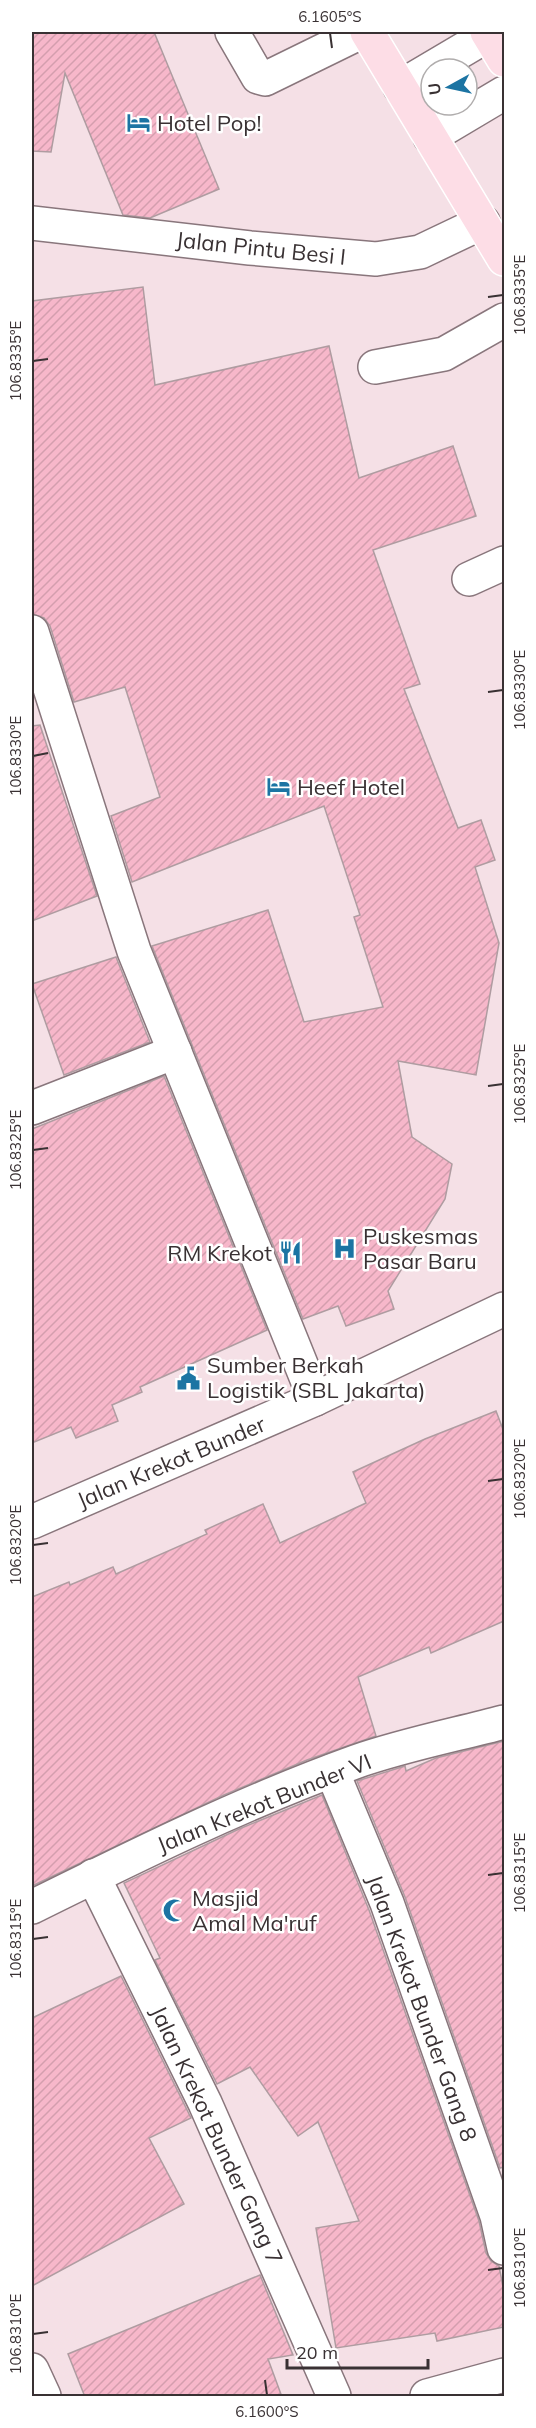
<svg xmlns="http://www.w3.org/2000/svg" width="536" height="2428" font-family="Mulish,sans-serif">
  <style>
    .building { fill: url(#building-hatch); stroke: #af9ca1; stroke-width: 1.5 }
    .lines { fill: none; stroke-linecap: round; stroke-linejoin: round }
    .minor-casing { stroke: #89767c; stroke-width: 36 }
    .major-casing { stroke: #fff; stroke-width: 36 }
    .minor { stroke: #fff; stroke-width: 33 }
    .major { stroke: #fddde6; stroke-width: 33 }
    .ticks { fill: none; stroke: #393133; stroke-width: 2 }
    .labels { text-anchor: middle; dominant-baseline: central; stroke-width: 5; stroke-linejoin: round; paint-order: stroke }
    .poi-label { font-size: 22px; fill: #393133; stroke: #fff; text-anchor: start }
    .street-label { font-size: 22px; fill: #393133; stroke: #fff }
    .neatline { fill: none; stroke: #393133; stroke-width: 2 }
    .ticks-label { font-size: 15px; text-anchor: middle; fill: #393133 }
  </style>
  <defs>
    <pattern id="building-hatch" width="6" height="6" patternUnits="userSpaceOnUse" patternTransform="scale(1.5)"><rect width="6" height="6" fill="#f7b7ca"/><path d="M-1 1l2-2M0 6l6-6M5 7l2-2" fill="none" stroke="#d49eae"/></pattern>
  </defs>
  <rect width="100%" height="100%" fill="#f5e0e6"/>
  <g class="building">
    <polygon points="32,32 154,32 219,189 150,218 123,215 65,73 51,152 32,151"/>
    <polygon points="143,287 155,385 329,346 359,478 453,446 476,516 373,550 420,684 404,689 458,828 481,820 495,860 475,867 499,943 476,1075 398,1061 412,1137 452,1164 445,1199 388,1291 394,1309 346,1326 338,1306 303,1319 152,946 268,910 304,1022 383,1007 354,917 360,915 324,806 132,882 111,816 160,797 125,687 74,702 50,626 44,618 32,614 32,301"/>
    <polygon points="40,725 97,896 32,921 32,726"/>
    <polygon points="116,957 150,1042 64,1075 32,984"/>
    <polygon points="164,1076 267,1330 140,1387 142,1392 112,1405 118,1421 76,1438 71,1427 32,1443 32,1129"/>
    <polygon points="496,1411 504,1432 504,1621 431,1653 429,1647 358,1677 376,1736 307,1760 224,1795 32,1886 32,1597 69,1582 70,1585 113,1567 116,1574 207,1534 205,1530 263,1504 280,1543 366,1503 353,1472 425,1439"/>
    <polygon points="504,1741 504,2167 500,2168 405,1897 357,1781 405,1766 406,1771 436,1758"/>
    <polygon points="322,1795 369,1910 479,2221 486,2253 491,2261 499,2266 504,2292 504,2327 437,2341 435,2333 336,2348 316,2228 359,2221 318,2122 298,2136 250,2067 217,2084 155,1960 160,1958 124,1883 239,1829"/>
    <polygon points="121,1976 191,2118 149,2138 184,2204 32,2286 32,2018"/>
    <polygon points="260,2275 293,2355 268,2359 282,2397 85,2397 68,2354"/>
  </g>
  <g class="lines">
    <defs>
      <g id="minor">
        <polyline points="232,32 258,77 265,79 361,32"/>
        <polyline points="400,87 493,32"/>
        <polyline points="430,137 504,93"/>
        <polyline points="32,223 250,248 376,259 420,252 483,222"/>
        <polyline points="375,367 444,354 504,320"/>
        <polyline points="469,579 504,563"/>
        <polyline points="32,632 134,951 315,1399"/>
        <polyline points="32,1108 175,1052"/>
        <polyline points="32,1522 315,1399 504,1309"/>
        <polyline points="332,1771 387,1903 497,2216 504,2248"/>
        <polyline points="93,1876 205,2103 334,2396"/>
        <path d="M32 1907C137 1855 244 1802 355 1762 403 1745 455 1735 504 1722"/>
        <polyline points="32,2370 44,2396"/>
        <polyline points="427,2396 504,2375"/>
      </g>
      <g id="major">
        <polyline points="367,32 504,259"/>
        <polyline points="487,32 504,60"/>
      </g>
    </defs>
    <use href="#minor" class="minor-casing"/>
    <use href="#major" class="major-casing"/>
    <use href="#minor" class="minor"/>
    <use href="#major" class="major"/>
  </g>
  <path class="ticks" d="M330 33 332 48M488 297 503 295M33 361 48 359M488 692 503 690M33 756 48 753M488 1086 503 1084M33 1150 48 1148M488 1481 503 1479M33 1545 48 1543M488 1875 503 1873M33 1939 48 1937M488 2270 503 2268M33 2334 48 2332M265 2380 267 2395"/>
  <defs>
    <symbol id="hotel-bare" viewBox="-9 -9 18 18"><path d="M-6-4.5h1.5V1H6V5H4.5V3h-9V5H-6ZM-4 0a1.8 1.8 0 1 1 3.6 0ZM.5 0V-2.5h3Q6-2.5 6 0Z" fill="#1c74a3" stroke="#fff" stroke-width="2.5" paint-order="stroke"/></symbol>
    <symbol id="hospital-bare" viewBox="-9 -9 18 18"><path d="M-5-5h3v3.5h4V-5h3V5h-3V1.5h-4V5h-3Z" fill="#1c74a3" stroke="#fff" stroke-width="2.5" paint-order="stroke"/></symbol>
    <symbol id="restaurant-bare" viewBox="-9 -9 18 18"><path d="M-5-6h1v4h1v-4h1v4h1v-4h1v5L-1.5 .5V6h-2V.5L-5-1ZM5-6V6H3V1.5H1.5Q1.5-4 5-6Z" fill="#1c74a3" stroke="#fff" stroke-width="2.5" paint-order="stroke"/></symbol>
    <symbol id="civic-bare" viewBox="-9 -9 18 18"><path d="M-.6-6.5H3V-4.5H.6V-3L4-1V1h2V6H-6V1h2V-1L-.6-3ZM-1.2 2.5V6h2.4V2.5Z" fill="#1c74a3" stroke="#fff" stroke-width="2.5" paint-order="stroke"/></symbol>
    <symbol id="mosque-bare" viewBox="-9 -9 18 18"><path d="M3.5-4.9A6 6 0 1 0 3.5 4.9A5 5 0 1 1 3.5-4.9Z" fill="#1c74a3" stroke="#fff" stroke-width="2.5" paint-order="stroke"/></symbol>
  </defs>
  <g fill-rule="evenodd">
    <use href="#hotel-bare" x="122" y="106" width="33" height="33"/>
    <use href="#hotel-bare" x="262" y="770" width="33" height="33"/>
    <use href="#hospital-bare" x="328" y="1232" width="33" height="33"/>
    <use href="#restaurant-bare" x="274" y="1236" width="33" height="33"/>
    <use href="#civic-bare" x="172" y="1362" width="33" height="33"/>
    <use href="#mosque-bare" x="158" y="1894" width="33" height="33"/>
  </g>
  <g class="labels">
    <g class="poi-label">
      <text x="157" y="123">Hotel Pop!</text>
      <text x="297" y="787">Heef Hotel</text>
      <text x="363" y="1236">Puskesmas<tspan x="363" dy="25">Pasar Baru</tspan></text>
      <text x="272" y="1253" text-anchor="end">RM Krekot</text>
      <text x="207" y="1365">Sumber Berkah<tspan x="207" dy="25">Logistik (SBL Jakarta)</tspan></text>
      <text x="192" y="1898">Masjid<tspan x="192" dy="25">Amal Ma'ruf</tspan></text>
    </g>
    <g class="street-label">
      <text transform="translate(261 248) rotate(6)">Jalan Pintu Besi I</text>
      <text transform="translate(171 1462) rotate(-23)">Jalan Krekot Bunder</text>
      <text transform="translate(264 1803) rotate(-22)">Jalan Krekot Bunder VI</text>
      <text transform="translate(422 2008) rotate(70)">Jalan Krekot Bunder Gang 8</text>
      <text transform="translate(217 2135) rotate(65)">Jalan Krekot Bunder Gang 7</text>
    </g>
  </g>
  <rect width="536" height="2428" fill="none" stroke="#ffffff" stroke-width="66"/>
  <g transform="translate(449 87) rotate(262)"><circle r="28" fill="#ffffff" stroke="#b0adad" stroke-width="1.5"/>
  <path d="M0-4.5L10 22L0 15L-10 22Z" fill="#1c74a3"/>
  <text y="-9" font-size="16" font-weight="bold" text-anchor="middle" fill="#393133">U</text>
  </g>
  <path d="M287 2359v9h141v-9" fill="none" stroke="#393133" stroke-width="3"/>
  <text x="296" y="2359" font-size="18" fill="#393133" stroke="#ffffff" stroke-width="4.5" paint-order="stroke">20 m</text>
  <rect x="33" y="33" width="470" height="2362" class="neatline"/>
  <g class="ticks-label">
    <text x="330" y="22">6.1605°S</text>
    <text transform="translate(520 295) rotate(-90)" y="5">106.8335°E</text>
    <text transform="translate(16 361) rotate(-90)" y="5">106.8335°E</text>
    <text transform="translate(520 690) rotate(-90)" y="5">106.8330°E</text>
    <text transform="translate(16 756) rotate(-90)" y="5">106.8330°E</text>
    <text transform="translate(520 1084) rotate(-90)" y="5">106.8325°E</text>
    <text transform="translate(16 1150) rotate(-90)" y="5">106.8325°E</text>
    <text transform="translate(520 1479) rotate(-90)" y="5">106.8320°E</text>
    <text transform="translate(16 1545) rotate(-90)" y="5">106.8320°E</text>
    <text transform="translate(520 1873) rotate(-90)" y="5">106.8315°E</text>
    <text transform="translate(16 1939) rotate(-90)" y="5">106.8315°E</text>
    <text transform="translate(520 2268) rotate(-90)" y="5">106.8310°E</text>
    <text transform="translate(16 2334) rotate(-90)" y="5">106.8310°E</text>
    <text x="267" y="2417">6.1600°S</text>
  </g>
</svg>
